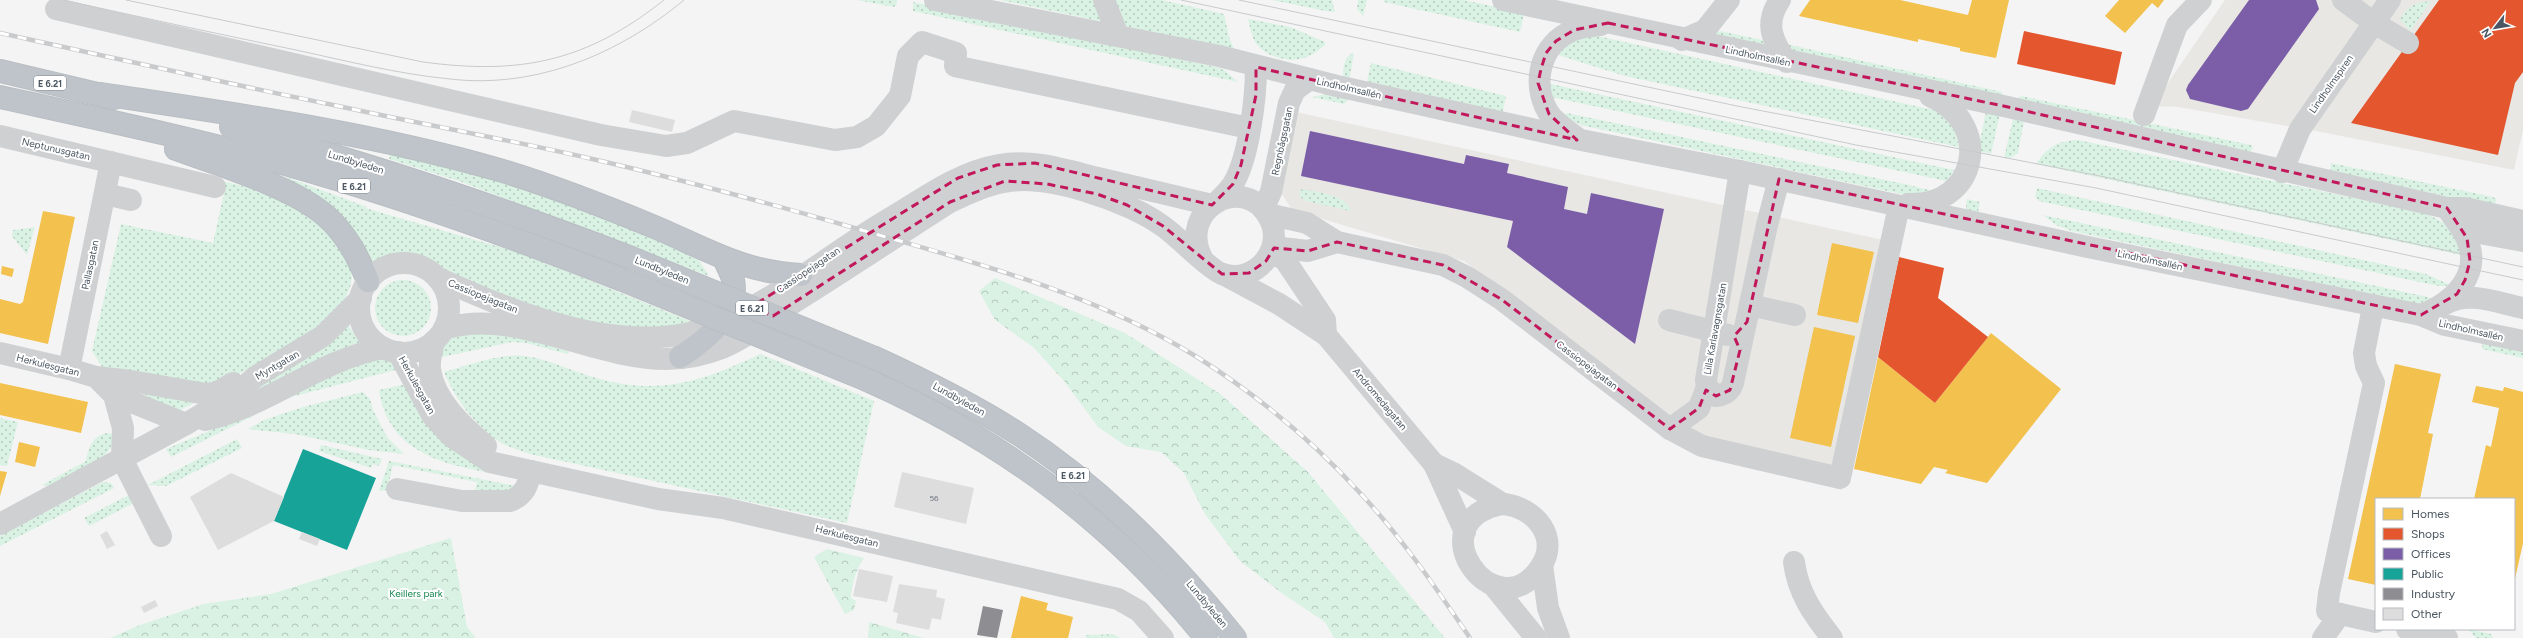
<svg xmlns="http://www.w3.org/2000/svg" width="2523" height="638" font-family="Figtree,sans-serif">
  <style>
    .commercial { fill: #e8e7e3 }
    .grass { fill: url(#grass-dots) }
    .forest { fill: url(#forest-crowns) }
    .homes { fill: #f2c14e }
    .shops { fill: #e4572e }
    .offices { fill: #7b5ea7 }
    .public { fill: #17a398 }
    .industry { fill: #8d8d92 }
    .building { fill: #ddddde }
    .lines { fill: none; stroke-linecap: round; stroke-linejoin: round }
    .highway-casing { stroke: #b9bec3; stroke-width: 24 }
    .minor { stroke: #ced0d2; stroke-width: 22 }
    .highway { stroke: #bec4c9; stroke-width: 22 }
    .tram { stroke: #c9cacc; stroke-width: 1 }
    .rail-casing { stroke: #c9cacc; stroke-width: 4.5 }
    .rail { stroke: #fff; stroke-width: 3; stroke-dasharray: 9; stroke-linecap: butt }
    .highway-bridge-casing { stroke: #b9bec3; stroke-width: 24; stroke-linecap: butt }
    .highway-bridge { stroke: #bec4c9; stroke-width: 22 }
    .marked { fill: none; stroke: #c2185b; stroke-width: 3; stroke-dasharray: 8 5; stroke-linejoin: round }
    .labels { text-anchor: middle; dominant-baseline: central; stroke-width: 4; stroke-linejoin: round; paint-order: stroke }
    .number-label { font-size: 8px; fill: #707881 }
    .shield { fill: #fff; stroke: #808990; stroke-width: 1 }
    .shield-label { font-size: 9px; font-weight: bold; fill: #4a5661 }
    .street-label { font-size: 10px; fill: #4a5661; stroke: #fff }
    .park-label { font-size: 10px; fill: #17864f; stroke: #fff }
  </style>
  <defs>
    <pattern id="grass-dots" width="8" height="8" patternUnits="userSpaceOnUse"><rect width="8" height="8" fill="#d9f2e3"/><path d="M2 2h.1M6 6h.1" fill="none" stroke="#b2c7bb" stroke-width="1.8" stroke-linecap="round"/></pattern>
    <pattern id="forest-crowns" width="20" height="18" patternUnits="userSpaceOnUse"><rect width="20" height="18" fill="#d9f2e3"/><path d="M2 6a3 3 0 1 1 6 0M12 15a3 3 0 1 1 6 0" fill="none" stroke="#b2c7bb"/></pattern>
  </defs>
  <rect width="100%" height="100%" fill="#f4f4f4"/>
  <g class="commercial">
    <polygon points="2225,0 2523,0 2523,130 2514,170 2316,131 2178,107 2152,106"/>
    <polygon points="1296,112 1888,241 1842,490 1717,453 1464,261 1292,210 1280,191"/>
  </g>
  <g class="grass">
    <polygon points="857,0 897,0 897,3 894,7"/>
    <polygon points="1000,0 1161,0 1224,14 1229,37 1234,49"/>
    <polygon points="1272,0 1332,0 1335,12 1326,11"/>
    <polygon points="1358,0 1367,0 1363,16 1357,9"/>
    <polygon points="1384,0 1464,0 1524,13 1520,32 1384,2"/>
    <path d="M2431 1 2410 31 2400 19C2409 5 2415 3 2431 1Z"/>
    <polygon points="913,2 1216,67 1224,70 1238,82 913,11"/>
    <path d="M1248 19 1290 27 1325 42V45C1319 49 1314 54 1307 57 1290 64 1263 57 1254 40 1251 34 1250 26 1248 19Z"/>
    <polygon points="1720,31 1762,40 1767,47 1713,39 1716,32"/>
    <polygon points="1593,35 1938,111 1954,128 1959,147 1625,76 1555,54 1567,43"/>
    <polygon points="1786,44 2002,92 2003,96 1799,57"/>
    <path d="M1352 53H1354L1349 81 1343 79C1343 69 1343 59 1352 53Z"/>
    <polygon points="1371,63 1506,96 1502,115 1366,86"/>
    <polygon points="1547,83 1569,88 1954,170 1947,181 1551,97"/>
    <polygon points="1331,93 1348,97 1348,100 1344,104 1312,97"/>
    <polygon points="2021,96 2251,145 2253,147 2251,152 2017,99"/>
    <polygon points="1986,111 2000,113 1991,154 1978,151"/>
    <polygon points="1567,113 1909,185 1933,191 1906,195 1581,125 1563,116"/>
    <polygon points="2013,119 2024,120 2018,153 2010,158 2004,158"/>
    <path d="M2078 140 2420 212C2444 220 2456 229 2461 255L2036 164C2047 147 2058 141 2078 140Z"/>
    <polygon points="391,151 479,174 608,217 689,254 699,260 709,276 459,181 389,159"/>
    <polygon points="2331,163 2493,197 2496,199 2495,207 2330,171"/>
    <path d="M286 177 367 207 365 208 527 255 697 324 657 332 564 318 455 277 421 255 402 253 387 255 370 264C352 213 327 204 283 179Z"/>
    <path d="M222 181C258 189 298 202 326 228 332 233 337 243 342 250 350 262 355 275 349 290 338 320 305 338 278 352 256 364 234 379 210 385L102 367 92 351 121 224 213 243 224 193Z"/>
    <polygon points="2037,188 2426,274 2452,286 2439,286 2039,201 2035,197"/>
    <path d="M1300 189C1313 191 1348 195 1351 211L1306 201 1300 197Z"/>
    <polygon points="1967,199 1980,202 1977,218 1965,216"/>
    <polygon points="2043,215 2428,297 2433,300 2416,304 2072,231 2056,225"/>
    <polygon points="35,227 27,255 12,236 13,230"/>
    <circle cx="403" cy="308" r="28"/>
    <path d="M348 325 361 344 234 401C258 386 337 345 348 325Z"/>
    <path d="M507 333 570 352 567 354 527 343 512 342 437 358C441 327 484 334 507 333Z"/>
    <polygon points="2483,340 2523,348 2523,358 2482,349"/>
    <path d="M760 354 874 401 847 523 530 454C521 451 511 448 503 444 476 428 456 400 444 372 467 366 501 353 524 356 550 359 575 373 600 379 659 396 707 380 760 354Z"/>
    <polygon points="380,358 388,360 399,369 291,397 171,457 166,449 231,422 346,363"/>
    <path d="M407 384 511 477C455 466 389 459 379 390Z"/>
    <polygon points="130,388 197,402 175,412 168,411"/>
    <polygon points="363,392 370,399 373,410 387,437 404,454 369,450 295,434 248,429 264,420 303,407"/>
    <polygon points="0,418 18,422 7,466 0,465"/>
    <path d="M107 433 114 434C114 463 72 475 50 486L42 485 86 461C89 447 92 436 107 433Z"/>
    <polygon points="237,439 242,448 166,486 148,485"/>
    <polygon points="321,445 382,459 379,466 373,464 371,468 319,451"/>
    <polygon points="389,461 516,486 515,492 474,495 477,482 393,465 387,490 379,491"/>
    <polygon points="103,482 111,483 114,488 0,546 0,536"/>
    <polygon points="131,494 136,502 89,526 84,518"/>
    <polygon points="2468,629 2491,634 2493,638 2476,638"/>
  </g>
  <g class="forest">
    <polygon points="995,278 1125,333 1219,393 1308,472 1445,638 1334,638 1325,622 1283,594 1240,561 1205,514 1184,473 1161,452 1126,446 1098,427 1065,382 1033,347 995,320 979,291"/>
    <polygon points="451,538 467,627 476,638 110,638 140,625 204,604 271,594"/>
    <path d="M827 549 864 558C856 570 852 582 851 598L856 601 854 610 845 614 814 557Z"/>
    <polygon points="869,622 924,638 868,638"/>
    <polygon points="1113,634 1120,638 1085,638 1086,635"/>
  </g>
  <g class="homes">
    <polygon points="1810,0 1900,0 1968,15 1972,0 2009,0 1996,58 1960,51 1960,48 1918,39 1918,42 1799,16"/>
    <polygon points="2119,0 2164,0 2158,8 2152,3 2125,33 2105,16"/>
    <polygon points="43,211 75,217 48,344 0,333 0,299 20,304 23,302"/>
    <polygon points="1832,243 1874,252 1858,323 1817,315"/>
    <polygon points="2,266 14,269 12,277 1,274"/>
    <polygon points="1814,327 1855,336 1831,447 1790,438"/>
    <polygon points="1991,333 2061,389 1987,483 1945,473 1948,470 1934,467 1921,484 1854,469 1878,357 1935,403"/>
    <polygon points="2395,364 2441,374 2428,433 2433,434 2420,499 2376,499 2376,585 2348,579"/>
    <polygon points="0,383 88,402 81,433 0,415"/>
    <polygon points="2476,386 2503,391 2504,387 2523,392 2523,543 2515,579 2514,499 2474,499 2486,445 2491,447 2499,408 2472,402"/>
    <polygon points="19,442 40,447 35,467 15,462"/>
    <polygon points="0,471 7,472 0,496"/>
    <polygon points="1021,596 1048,603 1046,610 1073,617 1068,638 1011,638"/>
  </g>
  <g class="shops">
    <polygon points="2439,0 2523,0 2523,72 2515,83 2498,155 2351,123"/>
    <polygon points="2024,31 2122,52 2115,85 2017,64"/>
    <polygon points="1899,257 1944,268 1938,298 1988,337 1935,403 1878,357"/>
  </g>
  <g class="offices">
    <polygon points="2249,0 2316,0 2319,9 2248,109 2241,111 2190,99 2186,90 2188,85"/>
    <polygon points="1310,131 1464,164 1466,155 1509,164 1507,173 1568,187 1564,209 1587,214 1591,193 1664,209 1635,344 1507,247 1513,221 1301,176"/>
  </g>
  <polygon class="public" points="303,449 376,478 347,550 274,521"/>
  <polygon class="industry" points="983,606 1003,610 997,638 977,635"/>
  <g class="building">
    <polygon points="632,110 675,120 672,132 629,122"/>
    <polygon points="902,472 974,488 966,524 894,507"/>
    <polygon points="231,473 284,497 274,521 218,550 190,497"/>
    <polygon points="107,531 115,545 107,549 100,535"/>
    <polygon points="302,532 320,539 317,546 299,539"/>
    <polygon points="859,569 893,576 887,602 853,596"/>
    <polygon points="899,584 937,590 936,597 945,599 941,620 932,618 929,630 896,623 898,613 893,612"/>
    <polygon points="155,600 158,606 144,613 141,607"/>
  </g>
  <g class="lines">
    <defs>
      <g id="highway">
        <polyline points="0,71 114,98"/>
        <path d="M101 94C233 114 367 132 496 169 551 185 604 206 657 228 708 250 743 272 801 275"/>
        <path d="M0 97C95 118 191 138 285 164 399 196 510 236 620 279"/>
        <path d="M231 127C367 162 498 207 629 257"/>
        <path d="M176 149C218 164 296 188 327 217 347 235 358 257 368 281"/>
        <path d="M680 357C705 341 740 314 733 280 732 274 727 266 725 260"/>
        <path d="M875 358C925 381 974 405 1020 435 1103 489 1173 561 1235 638"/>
        <path d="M867 380C1002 440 1113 522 1206 638"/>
      </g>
    </defs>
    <use href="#highway" class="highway-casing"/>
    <g class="minor">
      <polyline points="935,0 1219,56 1337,86 1581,140 1740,171 2083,246 2421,315 2445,325 2523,341"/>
      <polyline points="1104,0 1118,36"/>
      <polyline points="1503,0 2008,107 2447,208 2465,208 2523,221"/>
      <path d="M1780 0C1764 23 1772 41 1787 62"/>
      <polyline points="2343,0 2374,23 2408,43"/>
      <polyline points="56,9 601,135 666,146 687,143 734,121 835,140 857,137 876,126 900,96 908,56 922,42 956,53 955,66 959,67 1249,128"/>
      <polyline points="1682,40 1705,30 1729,0"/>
      <polyline points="2144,115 2177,25 2201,0"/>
      <polyline points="0,136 215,187"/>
      <path d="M1576 137C1567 130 1554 122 1548 112 1531 83 1540 43 1574 30 1582 27 1592 26 1601 25"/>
      <path d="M1740 171 1706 380 1707 387 1716 396C1725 395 1730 392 1733 383L1767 225 1779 179"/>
      <polyline points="2282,172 2300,129 2390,0"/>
      <polyline points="105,194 131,200"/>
      <path d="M1219 200C1224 195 1229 190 1233 184 1249 158 1256 97 1256 67"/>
      <path d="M1908 204C1978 207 1994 123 1930 96"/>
      <polyline points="1263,209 1271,192 1289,103 1295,90 1310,79"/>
      <polyline points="1268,214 1307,223 1337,242 1443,265 1467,277 1501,299 1670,429 1702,446 1840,478 1899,206"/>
      <polyline points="2463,230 2523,241"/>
      <polyline points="1273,247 1308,251 1337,242"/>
      <polyline points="1271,252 1285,260 1325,320 1326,335"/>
      <circle cx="404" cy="308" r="45"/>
      <polyline points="1223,274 1279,304 1326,335 1434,464 1465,532"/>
      <path d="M438 278C520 315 632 362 720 323 778 298 829 255 884 222 920 201 957 172 999 165 1033 159 1065 170 1098 178 1136 187 1174 196 1212 205"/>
      <path d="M2445 304C2468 290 2498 303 2523 308"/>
      <polyline points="1750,305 1795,315"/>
      <polyline points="2373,307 2364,353 2366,366 2374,383 2329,593 2327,611 2376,622"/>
      <path d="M2421 315C2452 303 2484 275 2466 237 2461 226 2453 218 2447 208"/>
      <polyline points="1669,320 1728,335"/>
      <path d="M444 329C515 307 593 359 666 359 685 359 704 355 722 348 747 338 770 318 793 303 846 270 898 235 950 202 968 194 985 185 1004 182 1046 173 1129 201 1164 227 1178 237 1209 269 1222 274 1257 285 1287 246 1268 216 1243 173 1177 209 1202 258"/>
      <path d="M434 341C432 350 429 360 430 369 434 400 463 427 486 446"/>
      <polyline points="398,352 432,415 451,436 490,462 658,499 723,508 1118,599 1139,611 1163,638"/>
      <polyline points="0,353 69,369 96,377 131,381 206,394 218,392 233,383"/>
      <polyline points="69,369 111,162"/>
      <polyline points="96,377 114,395 123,428 122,459 161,536"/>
      <polyline points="114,395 186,424"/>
      <path d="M205 420C269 406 320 359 384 348"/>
      <polyline points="1670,429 1699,408 1707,387"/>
      <polyline points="1434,464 1455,474 1503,504"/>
      <path d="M397 489 462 501H510C525 495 528 485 531 471"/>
      <path d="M1503 504C1535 507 1561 538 1540 568 1495 633 1414 520 1503 504Z"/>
      <polyline points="0,524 186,424 237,393 255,377 323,336 361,298"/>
      <path d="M1794 562C1798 593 1813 614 1832 638"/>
      <polyline points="1542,565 1548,608 1559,638"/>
      <polyline points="1493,585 1536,638"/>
      <polyline points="2407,629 2447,638"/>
      <polyline points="2323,638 2340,614"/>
    </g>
    <use href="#highway" class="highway"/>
    <g class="tram">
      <path d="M63 0C140 17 218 34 296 50 347 61 398 74 450 79 536 89 619 54 684 0"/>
      <path d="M126 0 423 62C520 75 586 62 664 0"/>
      <polyline points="1181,0 1856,145 2096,188 2523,280"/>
      <polyline points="1239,0 1737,106 2100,176 2523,267"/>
    </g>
    <defs>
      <path id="rail" d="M0 33C113 58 225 83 338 106 421 124 505 139 588 158 676 178 764 202 851 227 969 261 1092 292 1197 357 1257 395 1313 441 1361 494 1402 538 1436 588 1470 638"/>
    </defs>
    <use href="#rail" class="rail-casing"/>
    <use href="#rail" class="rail"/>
    <defs>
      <g id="highway-bridge">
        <polyline points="629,257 875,358"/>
        <polyline points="620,279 867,380"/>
      </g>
    </defs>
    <use href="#highway-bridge" class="highway-bridge-casing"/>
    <use href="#highway-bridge" class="highway-bridge"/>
  </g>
  <path class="marked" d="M1608 23 2008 107 2447 208 2467 238 2470 261 2465 280 2457 294 2421 315 1779 179 1747 322 1734 336 1740 350 1730 390 1716 396 1706 390 1699 408 1670 429 1501 299 1443 265 1337 242 1308 251 1274 248 1266 261 1249 273 1222 274 1163 226 1127 205 1097 194 1047 184 1005 181 950 202 773 316 751 307 958 178 997 165 1035 163 1212 205 1233 184 1241 165 1256 95V67L1577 140 1549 114 1538 83 1541 69 1546 53 1556 41 1574 30Z"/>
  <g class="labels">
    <g class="number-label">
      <text x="934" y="498">56</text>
    </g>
    <g class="shield">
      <rect x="34" y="76" width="32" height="14" rx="3"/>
      <rect x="338" y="179" width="32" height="14" rx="3"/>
      <rect x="736" y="301" width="32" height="14" rx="3"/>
      <rect x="1057" y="468" width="32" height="14" rx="3"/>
    </g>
    <g class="shield-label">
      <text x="50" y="83">E 6.21</text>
      <text x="354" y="186">E 6.21</text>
      <text x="752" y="308">E 6.21</text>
      <text x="1073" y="475">E 6.21</text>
    </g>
    <g class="street-label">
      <text transform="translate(1758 56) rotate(12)">Lindholmsallén</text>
      <text transform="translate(2331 84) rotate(-55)">Lindholmspiren</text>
      <text transform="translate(1349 88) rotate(13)">Lindholmsallén</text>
      <text transform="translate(1282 141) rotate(-78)">Regnbågsgatan</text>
      <text transform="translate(56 149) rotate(13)">Neptunusgatan</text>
      <text transform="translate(356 162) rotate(17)">Lundbyleden</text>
      <text transform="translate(2150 260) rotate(12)">Lindholmsallén</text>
      <text transform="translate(90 265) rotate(-78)">Pallasgatan</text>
      <text transform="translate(662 270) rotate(22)">Lundbyleden</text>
      <text transform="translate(808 270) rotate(-34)">Cassiopejagatan</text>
      <text transform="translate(483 296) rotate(22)">Cassiopejagatan</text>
      <text transform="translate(1715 329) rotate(-80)">Lilla Karlavagnsgatan</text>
      <text transform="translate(2471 330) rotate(13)">Lindholmsallén</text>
      <text transform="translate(48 365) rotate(14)">Herkulesgatan</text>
      <text transform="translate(277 365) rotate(-30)">Myntgatan</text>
      <text transform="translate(1587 365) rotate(37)">Cassiopejagatan</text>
      <text transform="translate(417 385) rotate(61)">Herkulesgatan</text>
      <text transform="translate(959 399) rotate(29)">Lundbyleden</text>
      <text transform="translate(1380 399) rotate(50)">Andromedagatan</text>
      <text transform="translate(847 536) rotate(14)">Herkulesgatan</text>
      <text transform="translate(1207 604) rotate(50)">Lundbyleden</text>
    </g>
    <g class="park-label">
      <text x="416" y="593">Keillers park</text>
    </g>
  </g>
  <rect x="2375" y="498" width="140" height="132" fill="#ffffff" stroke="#b7bbc0"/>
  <rect x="2383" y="508" width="20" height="12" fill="#f2c14e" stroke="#b7bbc0"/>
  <text x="2411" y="518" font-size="12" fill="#4a5661">Homes</text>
  <rect x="2383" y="528" width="20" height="12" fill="#e4572e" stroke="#b7bbc0"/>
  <text x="2411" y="538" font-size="12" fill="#4a5661">Shops</text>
  <rect x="2383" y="548" width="20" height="12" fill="#7b5ea7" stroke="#b7bbc0"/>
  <text x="2411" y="558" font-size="12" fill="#4a5661">Offices</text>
  <rect x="2383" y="568" width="20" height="12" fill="#17a398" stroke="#b7bbc0"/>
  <text x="2411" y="578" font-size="12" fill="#4a5661">Public</text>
  <rect x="2383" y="588" width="20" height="12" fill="#8d8d92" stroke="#b7bbc0"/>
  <text x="2411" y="598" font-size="12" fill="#4a5661">Industry</text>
  <rect x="2383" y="608" width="20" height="12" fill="#ddddde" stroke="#b7bbc0"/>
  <text x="2411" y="618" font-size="12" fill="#4a5661">Other</text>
  <g transform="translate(2495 28) rotate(239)" stroke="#ffffff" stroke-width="3" paint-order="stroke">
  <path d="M0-3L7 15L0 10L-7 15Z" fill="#4a5661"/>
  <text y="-6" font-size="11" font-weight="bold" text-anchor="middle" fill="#4a5661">N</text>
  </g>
</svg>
